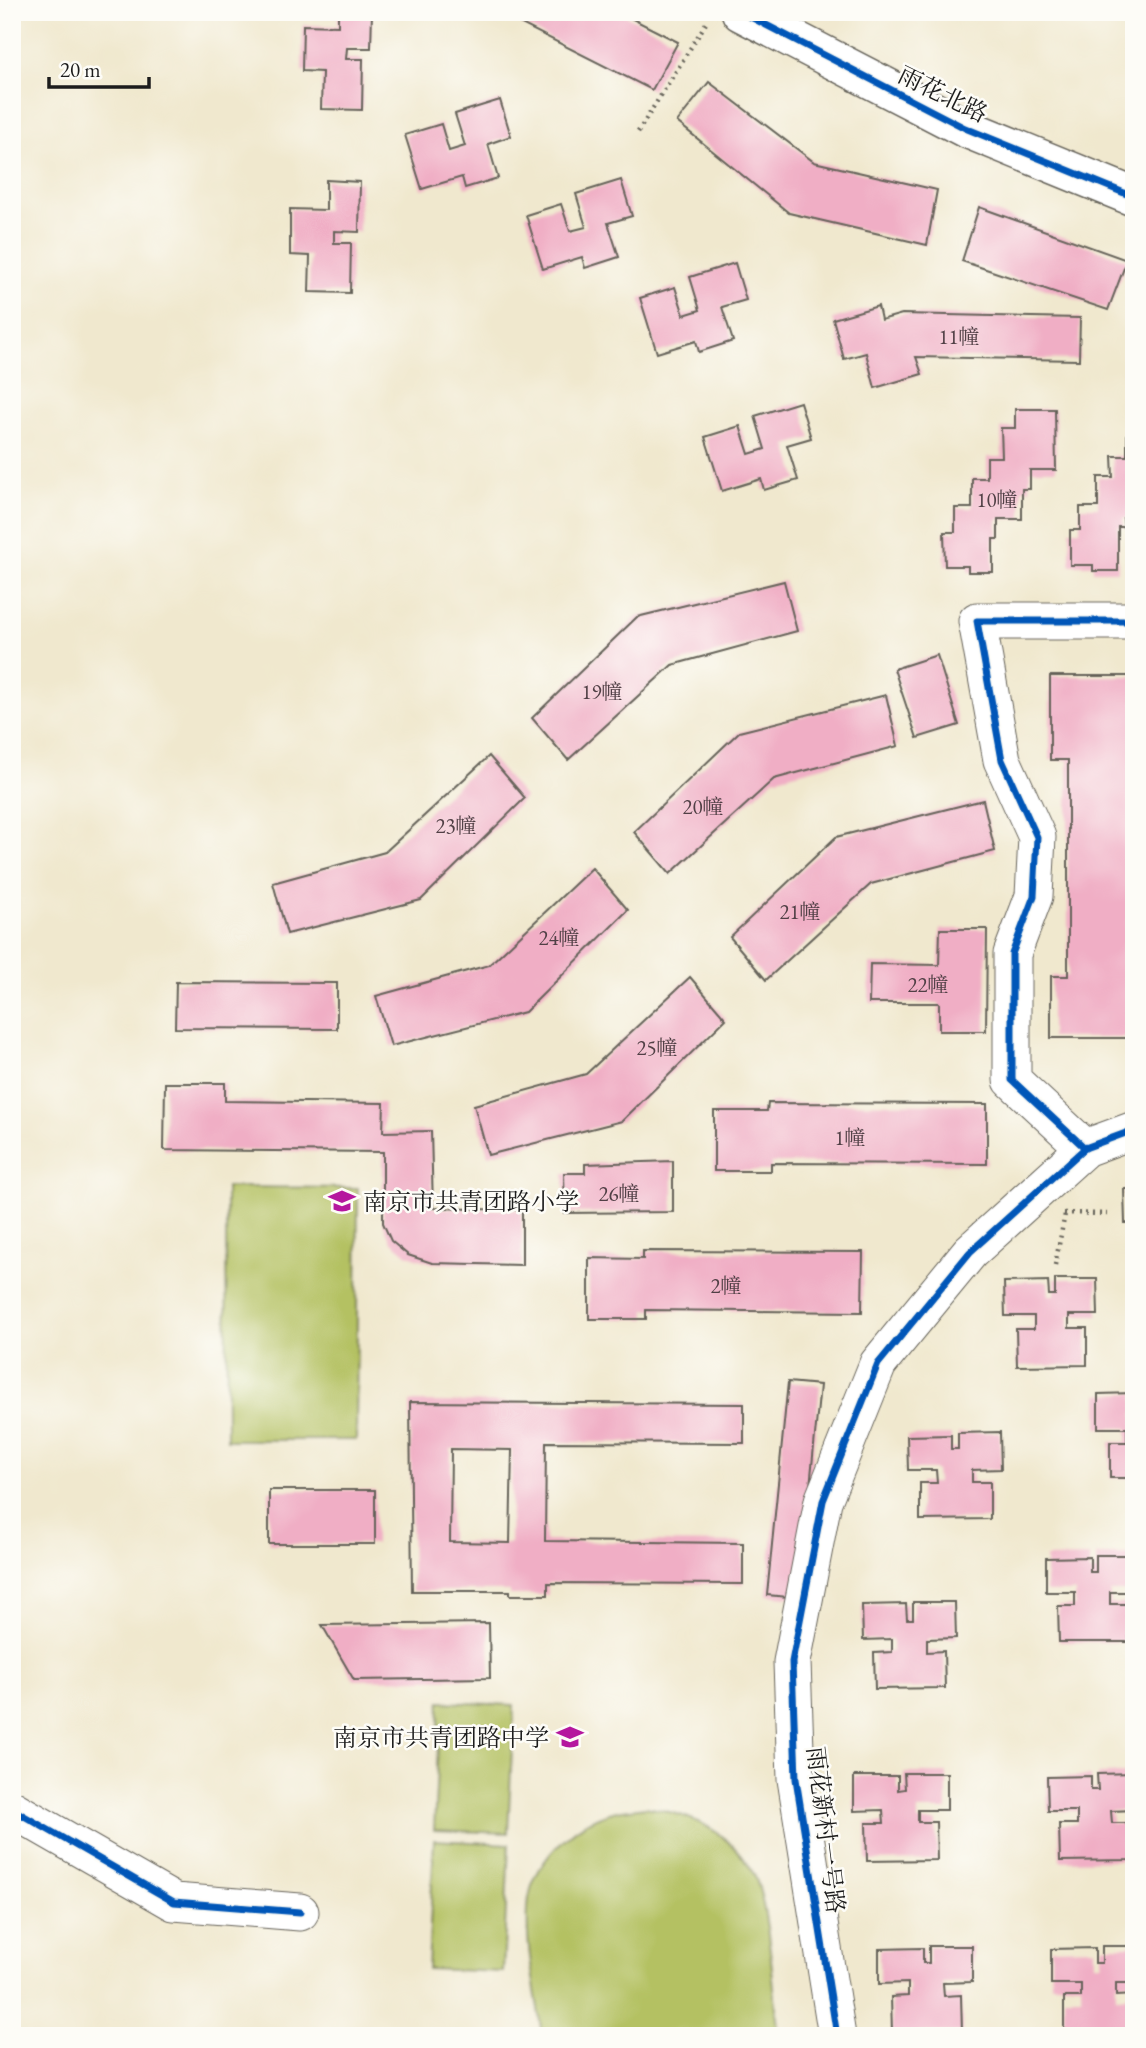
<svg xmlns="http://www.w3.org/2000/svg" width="1146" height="2048" font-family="'EB Garamond','Noto Serif SC',serif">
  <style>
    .green { fill: #b4c162; stroke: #686e3f; stroke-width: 2 }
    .building { fill: #f0aec5; fill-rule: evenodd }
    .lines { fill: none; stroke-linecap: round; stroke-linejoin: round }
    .minor-casing { stroke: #66635a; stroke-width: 39 }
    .tertiary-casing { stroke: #66635a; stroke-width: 41 }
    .path { stroke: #66635a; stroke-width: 4.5; stroke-dasharray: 2 5; stroke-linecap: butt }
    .minor { stroke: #fff; stroke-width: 37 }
    .tertiary { stroke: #fff; stroke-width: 38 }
    .cycleway-casing { stroke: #fdfcf7; stroke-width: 11 }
    .cycleway { stroke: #0057b8; stroke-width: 7 }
    .labels { text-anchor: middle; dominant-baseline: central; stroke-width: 5; stroke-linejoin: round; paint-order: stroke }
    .number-label { font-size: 21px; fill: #514046 }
    .street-label { font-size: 24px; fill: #1c1c1c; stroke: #fdfcf7 }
    .poi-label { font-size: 24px; fill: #1c1c1c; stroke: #fdfcf7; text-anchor: start }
  </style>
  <rect width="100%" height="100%" fill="#fdfcf7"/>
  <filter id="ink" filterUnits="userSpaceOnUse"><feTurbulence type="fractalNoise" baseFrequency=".0143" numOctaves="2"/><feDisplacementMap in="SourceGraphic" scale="14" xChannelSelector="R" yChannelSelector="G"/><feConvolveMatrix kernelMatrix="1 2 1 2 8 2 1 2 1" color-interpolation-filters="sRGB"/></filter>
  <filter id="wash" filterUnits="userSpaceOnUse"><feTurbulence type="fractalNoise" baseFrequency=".00686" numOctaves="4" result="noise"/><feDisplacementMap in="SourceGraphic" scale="28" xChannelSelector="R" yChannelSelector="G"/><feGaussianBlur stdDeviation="1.57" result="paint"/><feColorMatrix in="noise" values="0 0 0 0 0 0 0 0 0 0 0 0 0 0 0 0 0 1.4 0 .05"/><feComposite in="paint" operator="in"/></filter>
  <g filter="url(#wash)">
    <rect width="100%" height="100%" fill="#f0e8ce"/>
    <g class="green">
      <polygon points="226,1187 358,1188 356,1440 227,1440"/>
      <polygon points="440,1702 514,1705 508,1833 434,1830"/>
      <path d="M645 1807C690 1814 728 1830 752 1871 769 1898 774 1999 779 2036H542C537 1994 525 1949 528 1907 530 1864 573 1822 613 1812 623 1809 635 1809 645 1807Z"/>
      <polygon points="434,1840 509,1844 503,1972 428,1969"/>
    </g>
    <g id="blocks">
      <g class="building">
        <polygon points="338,12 372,12 371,48 347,48 346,59 363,59 362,110 321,109 322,72 302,71 303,25 338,26"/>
        <polygon points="498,12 619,12 678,42 652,90"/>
        <polygon points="709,82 814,162 937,190 927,245 789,213 677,122"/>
        <polygon points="500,100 511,136 488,144 498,178 465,188 462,177 422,189 405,135 441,124 449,151 465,146 455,114"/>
        <polygon points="326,180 360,182 359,232 334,231 334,243 351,243 350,293 309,292 310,256 290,255 290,209 326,210"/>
        <polygon points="621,180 632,216 608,223 619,257 585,268 582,257 543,269 526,215 561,204 570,231 586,227 576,194"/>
        <polygon points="979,207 1127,260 1108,310 962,261"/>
        <polygon points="735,263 746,300 722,307 733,341 699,352 696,341 657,353 640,298 675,287 684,315 700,310 690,277"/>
        <polygon points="878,306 881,320 902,314 1080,318 1079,360 916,357 922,374 875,388 866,353 844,359 833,319"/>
        <polygon points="800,402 811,438 787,445 798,480 764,490 761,479 722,491 705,437 740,426 749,454 765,449 755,416"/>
        <polygon points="1015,409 1055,409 1056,470 1030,470 1030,489 1022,489 1022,519 998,519 998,539 993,539 993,572 968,572 968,566 945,566 944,532 955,532 955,508 972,508 972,478 987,478 987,457 1002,457 1001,428 1015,428"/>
        <polygon points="1127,427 1134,427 1134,518 1123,518 1124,527 1118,527 1118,571 1093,571 1093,565 1070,565 1070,530 1080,530 1080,507 1098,507 1098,477 1113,477 1112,456 1127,456"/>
        <polygon points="784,581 797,631 672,665 568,760 532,718 637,617"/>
        <polygon points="937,655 959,725 917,738 894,669"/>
        <polygon points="1050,676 1134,676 1134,1038 1051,1038 1051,976 1068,976 1068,760 1050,760"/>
        <polygon points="886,695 898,746 774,779 670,874 634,832 739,732"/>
        <polygon points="489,756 525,798 421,900 287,934 273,883 385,852"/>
        <polygon points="983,800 995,851 871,884 766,980 730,937 836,837"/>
        <polygon points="592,868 628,910 525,1012 391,1046 376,996 489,965"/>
        <polygon points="940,929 987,929 986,1031 939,1031 939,1003 869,1003 870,964 939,965"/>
        <polygon points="690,977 726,1019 622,1121 488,1155 474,1105 586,1074"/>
        <polygon points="176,982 337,983 337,1029 175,1028"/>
        <polygon points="165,1083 225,1083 225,1101 384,1103 383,1132 431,1131 433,1208 522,1210 522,1265 432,1263 408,1255 391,1241 383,1223 383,1152 164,1150"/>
        <polygon points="768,1103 987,1104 987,1164 771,1163 771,1171 714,1171 714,1111 767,1111"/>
        <polygon points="673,1161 673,1212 565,1213 564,1173 585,1173 585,1164"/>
        <polygon points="1124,1189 1134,1189 1134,1223 1125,1223"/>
        <polygon points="643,1251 863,1252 862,1312 646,1310 646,1319 589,1319 589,1258 643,1259"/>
        <polygon points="1055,1279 1097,1279 1098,1315 1069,1315 1069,1328 1087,1328 1087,1365 1017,1366 1016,1329 1034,1329 1034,1316 1005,1316 1004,1282 1048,1281 1049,1295 1055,1295"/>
        <polygon points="788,1382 820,1385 799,1598 767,1595"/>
        <polygon points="1134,1393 1134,1478 1110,1478 1110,1442 1127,1442 1127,1428 1098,1428 1098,1394"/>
        <path d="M410 1402 744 1404V1443L546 1442 545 1541 743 1543V1584L548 1583V1595H510V1591H412ZM451 1449 512 1450 510 1543 450 1542Z"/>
        <polygon points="1000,1432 1001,1469 972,1470 972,1482 990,1482 990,1519 920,1520 920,1483 937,1483 936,1470 908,1470 907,1436 951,1435 951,1449 958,1449 958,1433"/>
        <rect x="269" y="1490" width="106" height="54"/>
        <polygon points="1096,1555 1134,1555 1134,1592 1110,1592 1110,1604 1128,1604 1129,1642 1059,1642 1058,1606 1075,1606 1075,1592 1046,1592 1046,1558 1090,1557 1090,1572 1096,1572"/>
        <polygon points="913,1602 955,1602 956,1638 927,1639 927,1652 944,1651 945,1688 875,1689 874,1653 892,1652 892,1639 863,1640 862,1605 906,1604 907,1619 913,1619"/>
        <polygon points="489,1623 490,1678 354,1680 322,1625"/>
        <polygon points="904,1773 947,1773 947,1810 918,1810 918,1822 936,1822 937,1860 867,1861 866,1823 884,1823 883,1810 854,1811 854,1776 898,1776 898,1790 905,1789"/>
        <polygon points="1134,1773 1134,1810 1111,1811 1112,1823 1130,1823 1130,1860 1060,1861 1059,1824 1077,1824 1077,1811 1048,1811 1047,1777 1091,1776 1091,1790 1098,1790 1097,1774"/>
        <polygon points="929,1946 972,1946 972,1982 943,1983 944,1996 961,1995 962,2032 892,2033 891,1997 908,1996 908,1983 879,1984 879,1949 923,1948 923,1963 929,1963"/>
        <polygon points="1102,1946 1134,1946 1134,1983 1116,1983 1116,1996 1134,1995 1134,2032 1064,2033 1064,1997 1081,1997 1081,1984 1051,1984 1051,1949 1095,1948 1095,1963 1102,1963"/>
      </g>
    </g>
  </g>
  <g filter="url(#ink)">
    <use href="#blocks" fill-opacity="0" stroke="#66635a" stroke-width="2"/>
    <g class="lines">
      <defs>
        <g id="minor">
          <polyline points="1085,1148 1012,1080 1012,954 1034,896 1037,837 1002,760 977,621 1134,621"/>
          <polyline points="12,1809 174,1902 300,1912"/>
          <polyline points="837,2036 796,1779 792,1662 823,1501 878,1364 970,1252 1085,1148 1134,1130"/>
        </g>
        <polyline id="tertiary" points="741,12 965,128 1134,197"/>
      </defs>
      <use href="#minor" class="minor-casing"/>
      <use href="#tertiary" class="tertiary-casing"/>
      <g class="path">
        <polyline points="638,132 708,20"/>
        <polyline points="1064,1213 1107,1214"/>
        <polyline points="1055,1265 1065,1214"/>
      </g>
      <use href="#minor" class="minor"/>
      <use href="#tertiary" class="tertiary"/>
      <defs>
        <g id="cycleway">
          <polyline points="741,12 965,128 1134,197"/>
          <polyline points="1085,1148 1012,1080 1012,954 1034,896 1037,837 1002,760 977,621 1134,621"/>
          <polyline points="12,1809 174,1902 300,1912"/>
          <polyline points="837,2036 796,1779 792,1662 823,1501 878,1364 970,1252 1085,1148 1134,1130"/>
        </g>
      </defs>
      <use href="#cycleway" class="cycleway-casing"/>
      <use href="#cycleway" class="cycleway"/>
    </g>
  </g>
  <defs>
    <symbol id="school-bare" viewBox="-9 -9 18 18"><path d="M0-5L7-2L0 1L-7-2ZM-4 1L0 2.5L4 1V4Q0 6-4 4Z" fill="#b5179e" stroke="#fdfcf7" stroke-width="2.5" paint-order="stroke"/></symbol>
  </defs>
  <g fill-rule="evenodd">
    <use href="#school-bare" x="323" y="1182" width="38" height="38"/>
    <use href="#school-bare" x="551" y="1718" width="38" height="38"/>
  </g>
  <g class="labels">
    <g class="number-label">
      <text x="959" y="336">11幢</text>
      <text x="997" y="499">10幢</text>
      <text x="602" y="691">19幢</text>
      <text x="703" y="806">20幢</text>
      <text x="456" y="825">23幢</text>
      <text x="800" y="911">21幢</text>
      <text x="559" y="937">24幢</text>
      <text x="928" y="984">22幢</text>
      <text x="657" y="1047">25幢</text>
      <text x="850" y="1137">1幢</text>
      <text x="619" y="1193">26幢</text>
      <text x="726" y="1285">2幢</text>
    </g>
    <g class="street-label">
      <text transform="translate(943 94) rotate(26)">雨花北路</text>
      <text transform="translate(826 1830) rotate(83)">雨花新村一号路</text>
    </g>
    <g class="poi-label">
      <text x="363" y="1201">南京市共青团路小学</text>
      <text x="549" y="1737" text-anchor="end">南京市共青团路中学</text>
    </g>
  </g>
  <rect width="1146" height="2048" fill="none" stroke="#fdfcf7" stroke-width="42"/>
  <path d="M49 77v10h100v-10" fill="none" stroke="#1c1c1c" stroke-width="3.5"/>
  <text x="60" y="77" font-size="21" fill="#1c1c1c" stroke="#fdfcf7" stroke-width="5" paint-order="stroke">20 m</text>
</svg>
